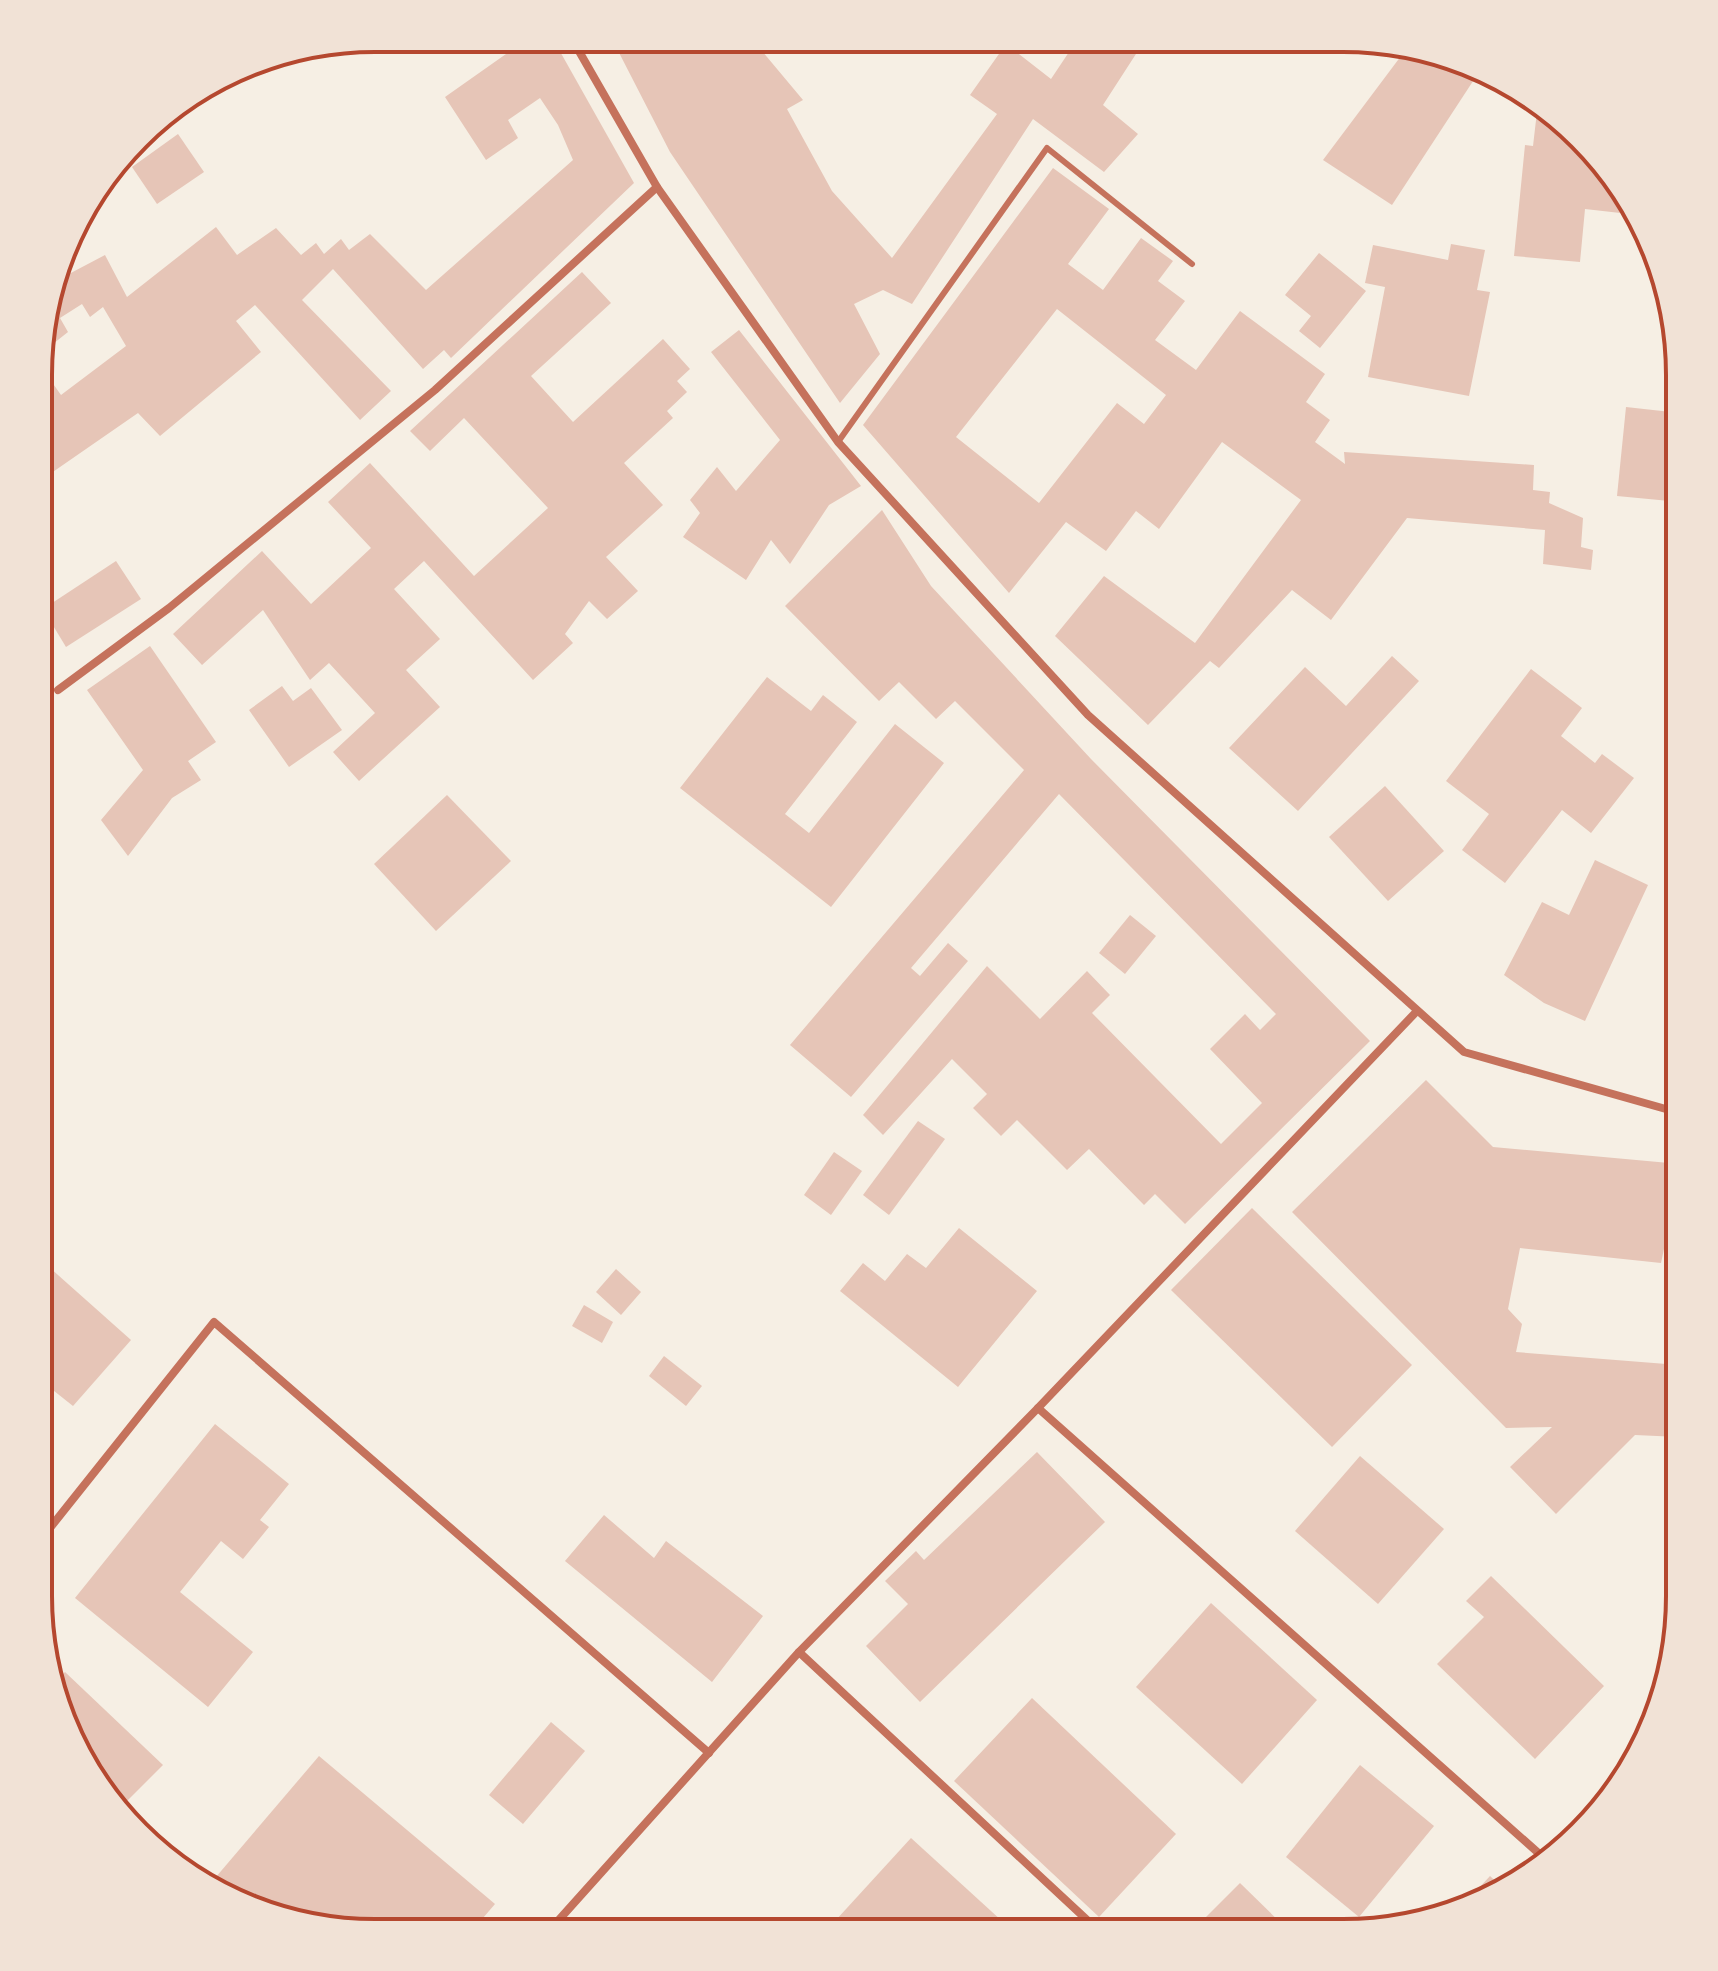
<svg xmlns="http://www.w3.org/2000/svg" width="1718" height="1971" font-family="Overpass,sans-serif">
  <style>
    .building { fill: #e6c5b7; fill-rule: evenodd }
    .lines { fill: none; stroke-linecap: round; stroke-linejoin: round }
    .service { stroke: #c5725c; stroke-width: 6 }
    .minor { stroke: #c5725c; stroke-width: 8 }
    .rim { fill: none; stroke: #b5482f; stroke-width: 4 }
  </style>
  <rect width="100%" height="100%" fill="#f6efe4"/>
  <g class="building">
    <polygon points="496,38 553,39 634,183 451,358 444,350 423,369 333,269 302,300 391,391 360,420 255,305 236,321 261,352 160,436 138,413 47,476 44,473 44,371 61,395 126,346 103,307 90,317 82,304 60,318 68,332 44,351 44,310 62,263 67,275 105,255 127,297 216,227 237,255 276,228 301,255 316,243 324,254 341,239 349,250 370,234 426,290 573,160 558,125 540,98 508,120 518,138 486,160 445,97 506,54"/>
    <polygon points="612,39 752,39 803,100 787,109 832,191 892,258 997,114 970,95 1006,44 1051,79 1077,40 1145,40 1103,105 1138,134 1104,172 1033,119 912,304 883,290 854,304 880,354 840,403 670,152"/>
    <polygon points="1407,48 1477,75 1392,205 1323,160"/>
    <polygon points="273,55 241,75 239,72 266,56"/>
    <polygon points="1538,103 1635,206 1638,215 1585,209 1580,262 1514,256 1525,145 1533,146"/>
    <polygon points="178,134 204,172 157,204 132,167"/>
    <path d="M1053 168 1109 209 1068 264 1103 290 1141 238 1173 261 1158 281 1185 301 1155 340 1196 370 1240 311 1325 374 1306 402 1330 420 1315 442 1345 464 1344 452 1534 465 1533 490 1550 492 1549 503 1583 518 1581 547 1593 550 1591 570 1543 564 1545 530 1407 518 1331 620 1292 590 1219 668 1210 661 1148 725 1055 636 1104 576 1195 643 1301 500 1222 442 1159 529 1136 511 1106 551 1066 522 1009 593 863 425ZM1057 309 1166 395 1144 424 1117 403 1039 503 956 437Z"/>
    <polygon points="1451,244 1485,250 1477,290 1490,292 1469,396 1368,377 1385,287 1365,283 1373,245 1448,260"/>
    <polygon points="1319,253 1366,291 1320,348 1299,331 1311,316 1285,295"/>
    <polygon points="582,272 611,303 531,376 573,422 663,339 690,369 677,381 687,392 667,411 673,418 624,463 663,505 606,557 638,591 607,619 589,601 565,634 573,643 533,680 424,561 394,589 440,639 406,670 440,707 359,781 333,752 375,713 329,663 310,680 263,610 202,665 173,634 262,551 311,604 371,548 328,502 370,463 474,576 548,508 464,418 430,451 410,431"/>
    <polygon points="739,330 861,486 829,505 790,564 771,540 746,580 683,537 700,513 690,500 717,467 736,491 780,440 711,352"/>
    <polygon points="1626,407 1680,413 1680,502 1617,496"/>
    <polygon points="882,510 931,586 1091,759 1370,1041 1185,1224 1155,1194 1144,1205 1089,1149 1067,1170 1017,1120 1001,1136 973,1108 987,1094 952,1059 883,1135 863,1115 987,966 1040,1019 1087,971 1110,995 1092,1013 1221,1144 1262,1103 1210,1049 1245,1014 1260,1030 1276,1014 1059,794 911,968 920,976 948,943 968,961 851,1097 790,1045 1024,770 955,701 936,719 899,682 879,701 785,606"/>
    <polygon points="116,561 141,599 66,647 43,609"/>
    <polygon points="150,646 216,742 188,761 201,780 172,798 128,856 101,820 143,770 87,690"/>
    <polygon points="1392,656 1419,681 1298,811 1229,748 1305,667 1346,706"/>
    <polygon points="1531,669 1582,708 1561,736 1595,763 1602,754 1634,778 1591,833 1562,810 1505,883 1462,850 1489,814 1446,781"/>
    <polygon points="767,677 811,711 823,695 857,722 785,814 809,833 895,724 944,763 831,907 680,788"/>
    <polygon points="282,686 293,701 311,688 342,730 289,767 249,710"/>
    <polygon points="1680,762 1680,868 1674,867 1665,854 1665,790"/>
    <polygon points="1385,786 1444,851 1388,901 1329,837"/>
    <polygon points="447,795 511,861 436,931 374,864"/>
    <polygon points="1595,860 1648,885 1585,1021 1544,1003 1504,975 1542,902 1569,915"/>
    <polygon points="1130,915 1156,936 1125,974 1099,953"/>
    <polygon points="1678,922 1680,922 1680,1016 1668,998"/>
    <polygon points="1426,1080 1493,1147 1680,1164 1679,1217 1671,1216 1661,1263 1520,1248 1508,1309 1522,1324 1516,1352 1679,1365 1679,1437 1635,1435 1556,1514 1510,1467 1552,1427 1506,1428 1292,1212"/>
    <polygon points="918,1121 945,1139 889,1215 863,1195"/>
    <polygon points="834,1152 862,1171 831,1215 804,1195"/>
    <polygon points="1252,1208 1412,1365 1332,1447 1171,1290"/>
    <polygon points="959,1228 1037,1291 958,1387 840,1291 863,1263 885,1281 907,1254 926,1268"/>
    <polygon points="40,1259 131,1340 73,1406 39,1379"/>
    <polygon points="616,1269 641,1292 621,1315 596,1292"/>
    <polygon points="584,1305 613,1322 602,1343 572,1326"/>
    <polygon points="664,1356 702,1386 686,1406 649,1376"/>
    <polygon points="215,1424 289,1484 260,1520 269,1527 243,1559 221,1541 180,1592 253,1652 208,1707 75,1598"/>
    <polygon points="1037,1452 1105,1522 920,1702 866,1646 908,1604 885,1581 916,1551 924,1560"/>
    <polygon points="1360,1456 1444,1529 1378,1604 1295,1531"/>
    <polygon points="604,1515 654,1558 666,1541 763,1616 712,1682 565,1561"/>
    <polygon points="1491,1576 1604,1686 1535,1759 1437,1664 1484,1617 1466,1601"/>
    <polygon points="1211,1603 1317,1700 1242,1784 1136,1687"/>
    <polygon points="65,1672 163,1765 122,1806 83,1765 51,1687"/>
    <polygon points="1032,1698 1176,1834 1099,1917 954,1781"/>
    <polygon points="551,1722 585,1751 523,1824 489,1795"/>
    <polygon points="319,1756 495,1904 471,1932 352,1932 266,1915 210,1884"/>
    <polygon points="1360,1765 1434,1826 1359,1917 1286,1857"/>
    <polygon points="911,1838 1014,1932 825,1932"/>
    <polygon points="1490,1876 1505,1890 1467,1901"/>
    <polygon points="1240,1883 1290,1932 1191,1932"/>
  </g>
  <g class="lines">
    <polyline class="service" points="838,442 1047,148 1192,264"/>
    <g class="minor">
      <polyline points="572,39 657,187 838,442 1088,715 1464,1052 1680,1113"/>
      <polyline points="58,690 169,608 435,390 657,187"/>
      <polyline points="1038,1408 1544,1858"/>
      <polyline points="38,1543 214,1322 709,1753"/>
      <polyline points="799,1652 1100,1932"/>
      <polyline points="548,1932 799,1652 1038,1408 1417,1011"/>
    </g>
  </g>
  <path d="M0 0H1718V1971H0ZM375 52H1343A323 323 0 0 1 1666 375V1596A323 323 0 0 1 1343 1919H375A323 323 0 0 1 52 1596V375A323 323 0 0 1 375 52Z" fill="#f1e2d6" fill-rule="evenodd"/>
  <path class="rim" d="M375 52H1343A323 323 0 0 1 1666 375V1596A323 323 0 0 1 1343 1919H375A323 323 0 0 1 52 1596V375A323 323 0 0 1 375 52Z"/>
</svg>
